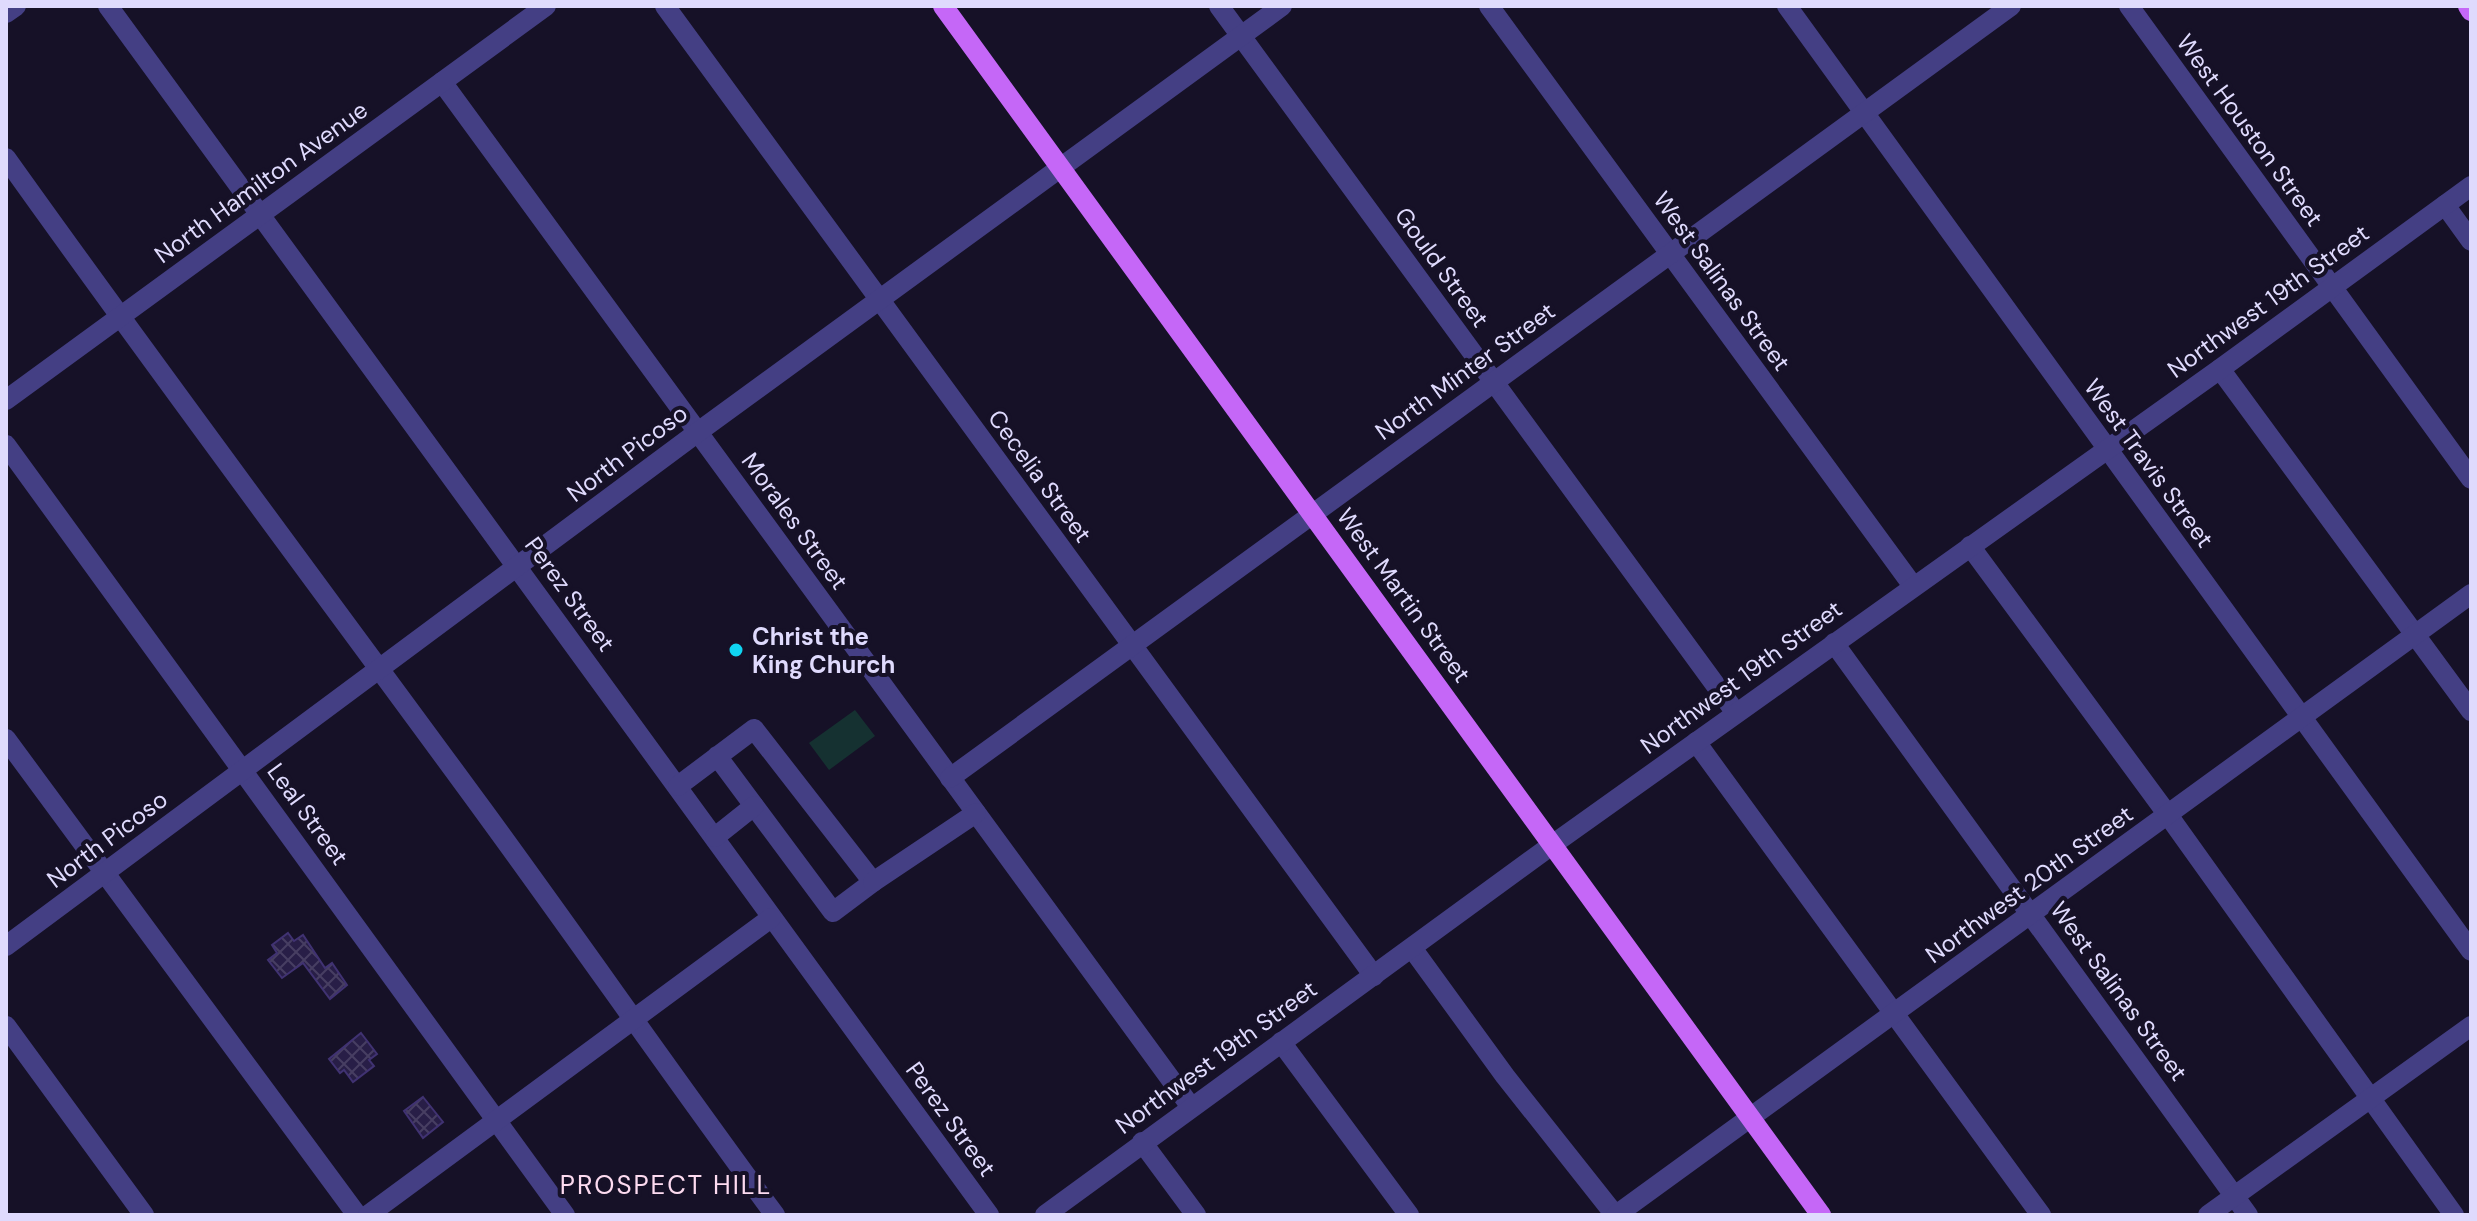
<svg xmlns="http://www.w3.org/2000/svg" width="2477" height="1221" font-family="'DM Sans',sans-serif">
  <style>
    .grass { fill: #153131 }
    .building { fill: url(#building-cross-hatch); stroke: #403272; stroke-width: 2 }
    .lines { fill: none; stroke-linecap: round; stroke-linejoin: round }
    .minor { stroke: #443f84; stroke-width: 20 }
    .major { stroke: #c567f7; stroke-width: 20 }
    .poi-dot { fill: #10d5f2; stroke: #161127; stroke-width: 3 }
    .labels { text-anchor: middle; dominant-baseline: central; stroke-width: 8; stroke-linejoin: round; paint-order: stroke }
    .street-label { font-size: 24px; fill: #dfdafd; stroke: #161127 }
    .poi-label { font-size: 24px; font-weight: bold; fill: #dfdafd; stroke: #161127; text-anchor: start }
    .neighbourhood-label { font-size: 26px; letter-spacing: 2px; fill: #fddbf0; stroke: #161127 }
  </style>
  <defs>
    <pattern id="building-cross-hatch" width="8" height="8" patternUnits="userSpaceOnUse" patternTransform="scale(2)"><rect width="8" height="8" fill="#281e47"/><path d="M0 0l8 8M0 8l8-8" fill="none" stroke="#473e62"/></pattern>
  </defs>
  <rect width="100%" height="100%" fill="#161127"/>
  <polygon class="grass" points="855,710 875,736 829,770 809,743"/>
  <g class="building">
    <polygon points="288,933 294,941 303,935 325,968 332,963 347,985 330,999 303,963 282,978 268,960 277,953 272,945"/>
    <polygon points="361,1033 377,1054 369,1060 374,1066 353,1082 344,1070 340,1073 329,1059"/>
    <polygon points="423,1097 443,1122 423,1138 404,1111"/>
  </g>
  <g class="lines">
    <g class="minor">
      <polyline points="108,6 989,1215"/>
      <polyline points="665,6 1374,976"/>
      <polyline points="1219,6 1736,713"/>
      <polyline points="1489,6 1913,586"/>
      <polyline points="1787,6 2471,951"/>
      <polyline points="2129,6 2471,479"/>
      <polyline points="6,13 16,6"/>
      <polyline points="442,82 1191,1107"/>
      <path d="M6 158C162 377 324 593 483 810 581 944 676 1081 775 1215"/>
      <polyline points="2445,205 2471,241"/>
      <polyline points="2220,369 2471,711"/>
      <polyline points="6,400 546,6"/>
      <polyline points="6,445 565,1215"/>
      <polyline points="1970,546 2168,815 2454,1215"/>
      <polyline points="1834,643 2248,1215"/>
      <polyline points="6,739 357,1215"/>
      <polyline points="1696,742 2041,1215"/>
      <polyline points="950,778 2011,6"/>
      <polyline points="678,786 754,729 873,882 833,912 717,756"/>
      <polyline points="715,837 754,806"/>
      <polyline points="873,882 976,813"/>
      <polyline points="6,946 698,432 1282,6"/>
      <polyline points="1412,948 1505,1076 1615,1215"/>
      <polyline points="6,1026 144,1215"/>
      <polyline points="1281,1042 1409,1215"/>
      <polyline points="1142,1142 1196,1215"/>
      <polyline points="368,1215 771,918"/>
      <polyline points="1045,1215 1552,845 2220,369 2471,186"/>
      <polyline points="1616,1215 2471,594"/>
      <polyline points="2208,1215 2471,1026"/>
    </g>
    <g class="major">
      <polyline points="943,6 1821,1215"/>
      <polyline points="2468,6 2471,11"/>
    </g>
  </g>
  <circle class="poi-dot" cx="736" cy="650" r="8"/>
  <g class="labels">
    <g class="street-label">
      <text transform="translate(2250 130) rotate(54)">West Houston Street</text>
      <text transform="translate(261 182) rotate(-36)">North Hamilton Avenue</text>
      <text transform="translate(1442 267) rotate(54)">Gould Street</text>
      <text transform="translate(1722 281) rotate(54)">West Salinas Street</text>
      <text transform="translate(2268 301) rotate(-36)">Northwest 19th Street</text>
      <text transform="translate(1465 371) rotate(-36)">North Minter Street</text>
      <text transform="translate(627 453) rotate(-37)">North Picoso</text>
      <text transform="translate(2149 463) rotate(54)">West Travis Street</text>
      <text transform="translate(1040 476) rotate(54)">Cecelia Street</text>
      <text transform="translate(795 521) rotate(54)">Morales Street</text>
      <text transform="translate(570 594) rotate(54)">Perez Street</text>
      <text transform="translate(1404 595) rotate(54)">West Martin Street</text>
      <text transform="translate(1741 677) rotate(-36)">Northwest 19th Street</text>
      <text transform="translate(308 814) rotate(54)">Leal Street</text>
      <text transform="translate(107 839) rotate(-37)">North Picoso</text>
      <text transform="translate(2029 884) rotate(-36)">Northwest 20th Street</text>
      <text transform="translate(2119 991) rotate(54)">West Salinas Street</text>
      <text transform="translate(1216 1057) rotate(-36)">Northwest 19th Street</text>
      <text transform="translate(951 1119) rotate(54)">Perez Street</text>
    </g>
    <g class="poi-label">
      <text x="752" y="636">Christ the<tspan x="752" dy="28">King Church</tspan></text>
    </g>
    <g class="neighbourhood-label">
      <text x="666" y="1185">PROSPECT HILL</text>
    </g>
  </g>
  <rect width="2477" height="1221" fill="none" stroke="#dfdafd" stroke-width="16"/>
</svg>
